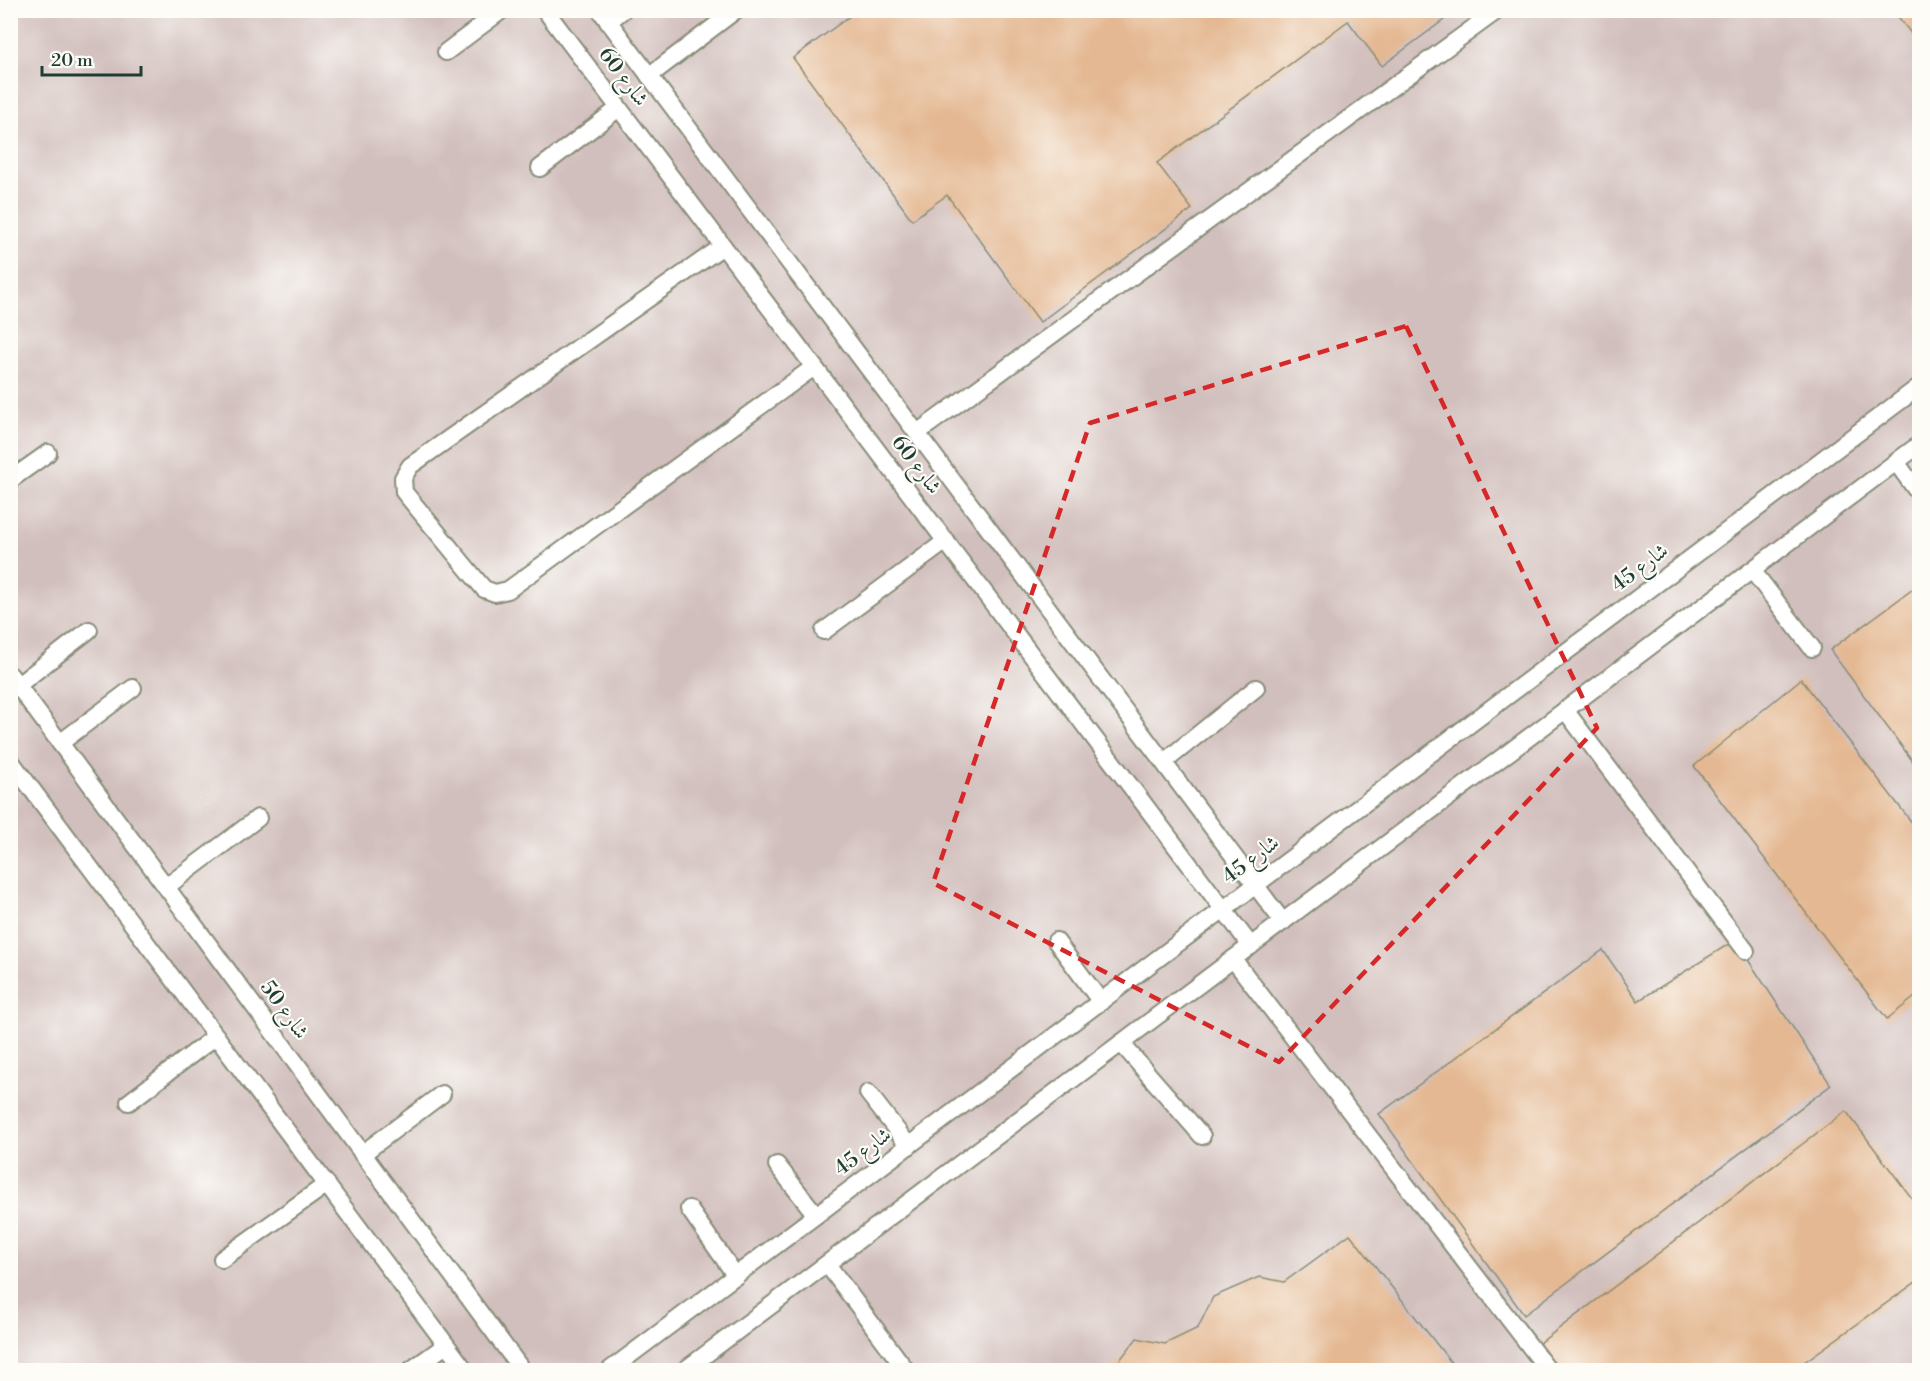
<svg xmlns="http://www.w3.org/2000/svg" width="1930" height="1381" font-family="'Libre Bodoni',Amiri,serif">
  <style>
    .industrial { fill: #d1bfbd }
    .building { fill: #e4b892 }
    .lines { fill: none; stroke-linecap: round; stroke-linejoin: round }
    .service-casing { stroke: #888c78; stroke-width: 20 }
    .service { stroke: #fff; stroke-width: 16 }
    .marked { fill: none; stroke: #d62828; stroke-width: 4.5; stroke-dasharray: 12 8; stroke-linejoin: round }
    .labels { text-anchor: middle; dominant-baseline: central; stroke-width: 4.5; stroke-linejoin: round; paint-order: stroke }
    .street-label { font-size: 21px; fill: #1f3d34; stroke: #fdfcf7 }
  </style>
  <rect width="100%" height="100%" fill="#fdfcf7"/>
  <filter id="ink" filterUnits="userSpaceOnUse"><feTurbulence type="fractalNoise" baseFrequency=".0167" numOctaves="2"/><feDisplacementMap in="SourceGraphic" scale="12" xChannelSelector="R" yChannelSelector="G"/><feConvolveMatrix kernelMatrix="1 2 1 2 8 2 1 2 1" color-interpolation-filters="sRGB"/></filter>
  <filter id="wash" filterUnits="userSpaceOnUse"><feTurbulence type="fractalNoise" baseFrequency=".008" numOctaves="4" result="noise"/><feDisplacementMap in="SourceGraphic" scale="24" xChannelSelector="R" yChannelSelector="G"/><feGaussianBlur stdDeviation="1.35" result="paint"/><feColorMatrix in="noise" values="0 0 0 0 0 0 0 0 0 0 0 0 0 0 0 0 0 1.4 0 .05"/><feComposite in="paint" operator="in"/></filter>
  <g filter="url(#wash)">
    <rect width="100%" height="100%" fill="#f1dcbc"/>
    <polygon class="industrial" points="10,11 1919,11 1919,1370 11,1370"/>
    <g id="blocks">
      <g class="building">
        <polygon points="858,10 1457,10 1382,66 1348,21 1157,163 1192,209 1040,322 947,195 912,220 793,58"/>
        <polygon points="1893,10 1920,10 1920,37 1916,40"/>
        <polygon points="1920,584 1920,771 1830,650"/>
        <polygon points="1801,679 1920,833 1920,993 1887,1019 1694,766"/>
        <polygon points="1735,940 1831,1085 1524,1315 1379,1114 1603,950 1638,1001"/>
        <polygon points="1846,1111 1920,1209 1920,1279 1793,1370 1555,1370 1536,1346"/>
        <polygon points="1350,1234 1457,1370 1112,1370 1137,1338 1165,1344 1198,1328 1213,1297 1259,1277 1284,1282"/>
      </g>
    </g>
  </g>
  <g filter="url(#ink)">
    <use href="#blocks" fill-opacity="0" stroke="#888c78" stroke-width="1.5"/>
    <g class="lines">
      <defs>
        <g id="service">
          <polyline points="545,10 1251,946"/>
          <polyline points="600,10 1283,922"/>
          <polyline points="608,22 623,10"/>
          <polyline points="446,52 502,10"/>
          <polyline points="649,76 736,10"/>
          <polyline points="540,168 619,108"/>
          <polyline points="723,246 410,466 403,478 404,492 484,589 495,593 508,590 814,367"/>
          <polyline points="917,433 1498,10"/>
          <polyline points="1896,462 1920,495"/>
          <polyline points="10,480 48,453"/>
          <polyline points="1752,570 1812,648"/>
          <polyline points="824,631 946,541"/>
          <polyline points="10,675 522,1370"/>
          <polyline points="18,685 89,630"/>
          <polyline points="1565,710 1746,951"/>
          <polyline points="60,743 133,688"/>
          <polyline points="10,760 465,1370"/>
          <polyline points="1164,762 1256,688"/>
          <polyline points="166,887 258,818"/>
          <polyline points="1056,941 1101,1002"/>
          <polyline points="1233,959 1548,1370"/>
          <polyline points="1121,1043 1202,1136"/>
          <polyline points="868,1093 909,1146"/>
          <polyline points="129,1102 216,1036"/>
          <polyline points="362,1154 442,1094"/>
          <polyline points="777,1165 816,1215"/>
          <polyline points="689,1209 736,1276"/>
          <polyline points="222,1259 327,1184"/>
          <polyline points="827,1264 906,1370"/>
          <polyline points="411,1370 446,1345"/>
          <polyline points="610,1370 1920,386"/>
          <polyline points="685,1370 1920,444"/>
        </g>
      </defs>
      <use href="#service" class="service-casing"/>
      <use href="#service" class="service"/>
    </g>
  </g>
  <path class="marked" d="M1406 326 1597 728 1279 1062 933 883 1090 423Z"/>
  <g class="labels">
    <g class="street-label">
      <text transform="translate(623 77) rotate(53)">شارع 60</text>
      <text transform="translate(916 465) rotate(53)">شارع 60</text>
      <text transform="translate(1640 568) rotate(-37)">شارع 45</text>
      <text transform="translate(1251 860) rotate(-37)">شارع 45</text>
      <text transform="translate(284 1010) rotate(54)">شارع 50</text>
      <text transform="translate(863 1152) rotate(-37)">شارع 45</text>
    </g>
  </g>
  <rect width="1930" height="1381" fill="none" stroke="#fdfcf7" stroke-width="36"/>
  <path d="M42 66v9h99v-9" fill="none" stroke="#1f3d34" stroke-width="3"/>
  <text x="51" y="66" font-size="18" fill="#1f3d34" stroke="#fdfcf7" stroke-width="4.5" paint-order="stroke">20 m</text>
</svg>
